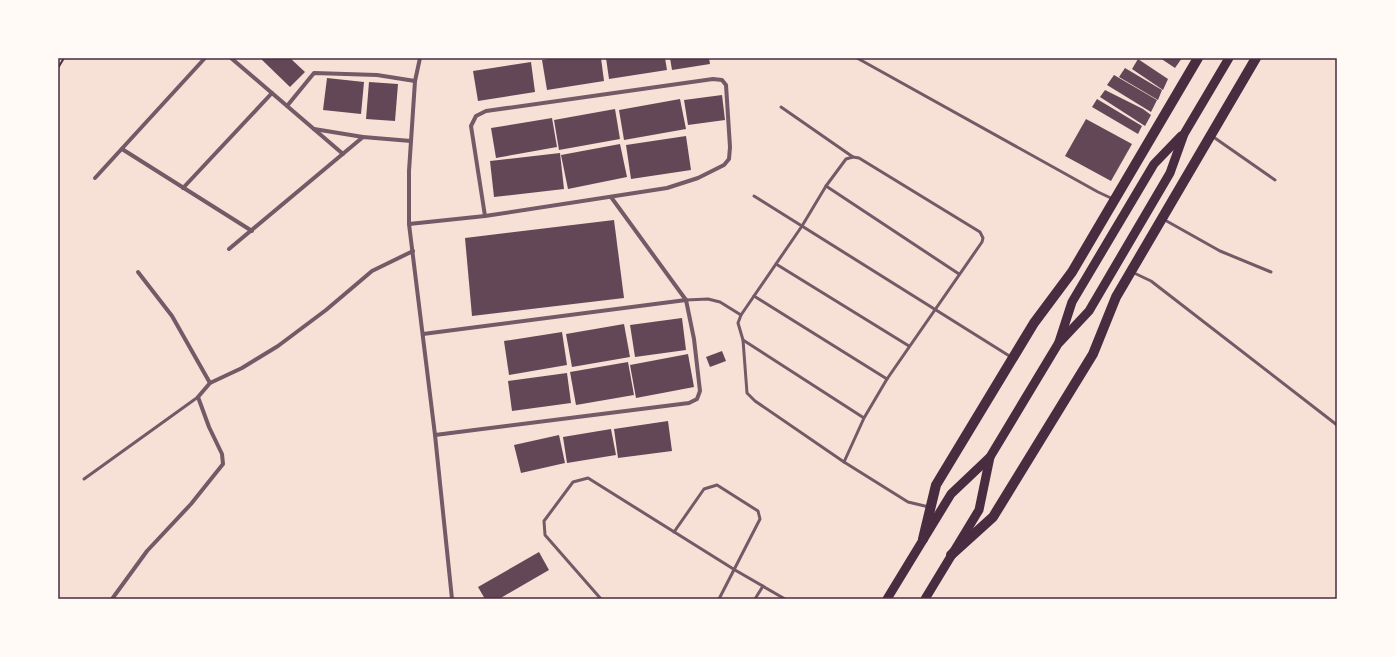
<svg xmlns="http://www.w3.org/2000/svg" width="1395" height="657" font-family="Rubik,sans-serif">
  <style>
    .building { fill: #644757 }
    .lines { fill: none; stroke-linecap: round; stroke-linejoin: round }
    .path { stroke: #4a2c40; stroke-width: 2 }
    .service { stroke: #755966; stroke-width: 3 }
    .minor { stroke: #755966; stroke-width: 4 }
    .primary { stroke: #4a2c40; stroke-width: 9 }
    .trunk { stroke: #4a2c40; stroke-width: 10 }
    .neatline { fill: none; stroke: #4a2c40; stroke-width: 1.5 }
  </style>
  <rect width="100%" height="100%" fill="#f7e1d7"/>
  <g class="building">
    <polygon points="260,58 290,58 305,72 290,87"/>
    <polygon points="554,58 601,58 604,81 547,90 542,60"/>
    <polygon points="606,58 665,58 667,70 609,79"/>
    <polygon points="670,58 709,58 710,64 672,70"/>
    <polygon points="1160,58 1182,58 1175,68"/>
    <polygon points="1138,59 1168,79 1163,90 1132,69"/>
    <polygon points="531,62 535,92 478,101 473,71"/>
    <polygon points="1125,68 1162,90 1158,100 1119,77"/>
    <polygon points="1114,75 1157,100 1151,112 1107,85"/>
    <polygon points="327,78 364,82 361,114 323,110"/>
    <polygon points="369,82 398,84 395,121 366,119"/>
    <polygon points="1105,90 1143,109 1151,115 1145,126 1100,97"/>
    <polygon points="722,95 725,120 688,125 684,100"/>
    <polygon points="680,99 686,129 624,140 619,110"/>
    <polygon points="1097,99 1142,126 1138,134 1092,107"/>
    <polygon points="615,109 620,139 559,150 554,120"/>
    <polygon points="552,118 557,147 496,158 491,128"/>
    <polygon points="1086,119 1132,144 1111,181 1065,156"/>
    <polygon points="686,136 691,170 631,179 626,145"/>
    <polygon points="620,144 627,177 568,189 561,155"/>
    <polygon points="560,153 564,189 494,197 490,161"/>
    <polygon points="614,220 624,298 472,316 465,238"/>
    <polygon points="682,318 686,350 635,357 630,325"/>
    <polygon points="624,324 630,357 572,367 566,334"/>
    <polygon points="562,332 567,365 509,375 504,341"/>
    <polygon points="722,351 726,361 710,367 706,357"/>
    <polygon points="688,354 694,387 636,398 630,365"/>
    <polygon points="628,362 634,395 576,405 570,372"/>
    <polygon points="567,373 571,403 512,411 508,381"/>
    <polygon points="668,421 672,451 618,458 614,429"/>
    <polygon points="611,429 616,455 567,463 563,437"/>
    <polygon points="559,435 565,463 521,473 514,445"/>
    <polygon points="539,552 549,570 499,599 485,599 478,587"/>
  </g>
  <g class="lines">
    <polyline class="path" points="58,68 64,58"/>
    <g class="service">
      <polyline points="857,58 1098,192 1113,199"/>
      <polyline points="781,107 853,157"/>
      <polyline points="1212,136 1275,180"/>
      <polyline points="826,186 959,274"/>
      <polyline points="754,196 1011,357"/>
      <polyline points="1163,219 1220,251 1271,272"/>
      <polyline points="776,264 909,346"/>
      <polyline points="1132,272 1151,281 1337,425"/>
      <polyline points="754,296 887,379"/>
      <polyline points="686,300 708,299 720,302 741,315"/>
      <polyline points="743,340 747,393 755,401 844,462 908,502 929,507"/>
      <polyline points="844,462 864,418 887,379 982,242 983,238 980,232 859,158 853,157 846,159 826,186 802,226 741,315 738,323 743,340 864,418"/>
      <polyline points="84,479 198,397"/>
      <polyline points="674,532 704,489 717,485 758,511 760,519 719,599"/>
      <polyline points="601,599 545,535 544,521 573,482 588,478 735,570 785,599"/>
      <polyline points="755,599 763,586"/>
    </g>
    <g class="minor">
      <polyline points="231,58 343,154"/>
      <polyline points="420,58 415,81 409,171 409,224 435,435 452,599"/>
      <polyline points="287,106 314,73 377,75 415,81"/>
      <polyline points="314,129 363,137"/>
      <polyline points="122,149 252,231"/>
      <polyline points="95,178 205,58"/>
      <polyline points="183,188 272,93"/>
      <polyline points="409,224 485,216 667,188 698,178 724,165 729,159 730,147 726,85 722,80 713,79 486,111 476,116 471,126 485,216"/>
      <polyline points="229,249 363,137 411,141"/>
      <polyline points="138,272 172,316 210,383"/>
      <polyline points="423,334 686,300"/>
      <polyline points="435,435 689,403 697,399 700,391 694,339 686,300 611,197"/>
      <polyline points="112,599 147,551 191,504 223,464 222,454 209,427 198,397 210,383 242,368 278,346 326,310 372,271 413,251"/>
    </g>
    <g class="primary">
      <polyline points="1059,342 1072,302 1154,164 1181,136"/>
      <polyline points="887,599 951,494 990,457 1058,344 1089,311 1170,173 1184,134 1229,58"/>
      <polyline points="925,599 979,510 990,457"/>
    </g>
    <g class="trunk">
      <polyline points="923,539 936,485 1034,323 1072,272 1198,58"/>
      <polyline points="951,555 993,517 1093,354 1116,297 1256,58"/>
    </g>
  </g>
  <rect width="1395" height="657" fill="none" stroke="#fffaf5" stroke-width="118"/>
  <rect x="59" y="59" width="1277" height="539" class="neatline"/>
</svg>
